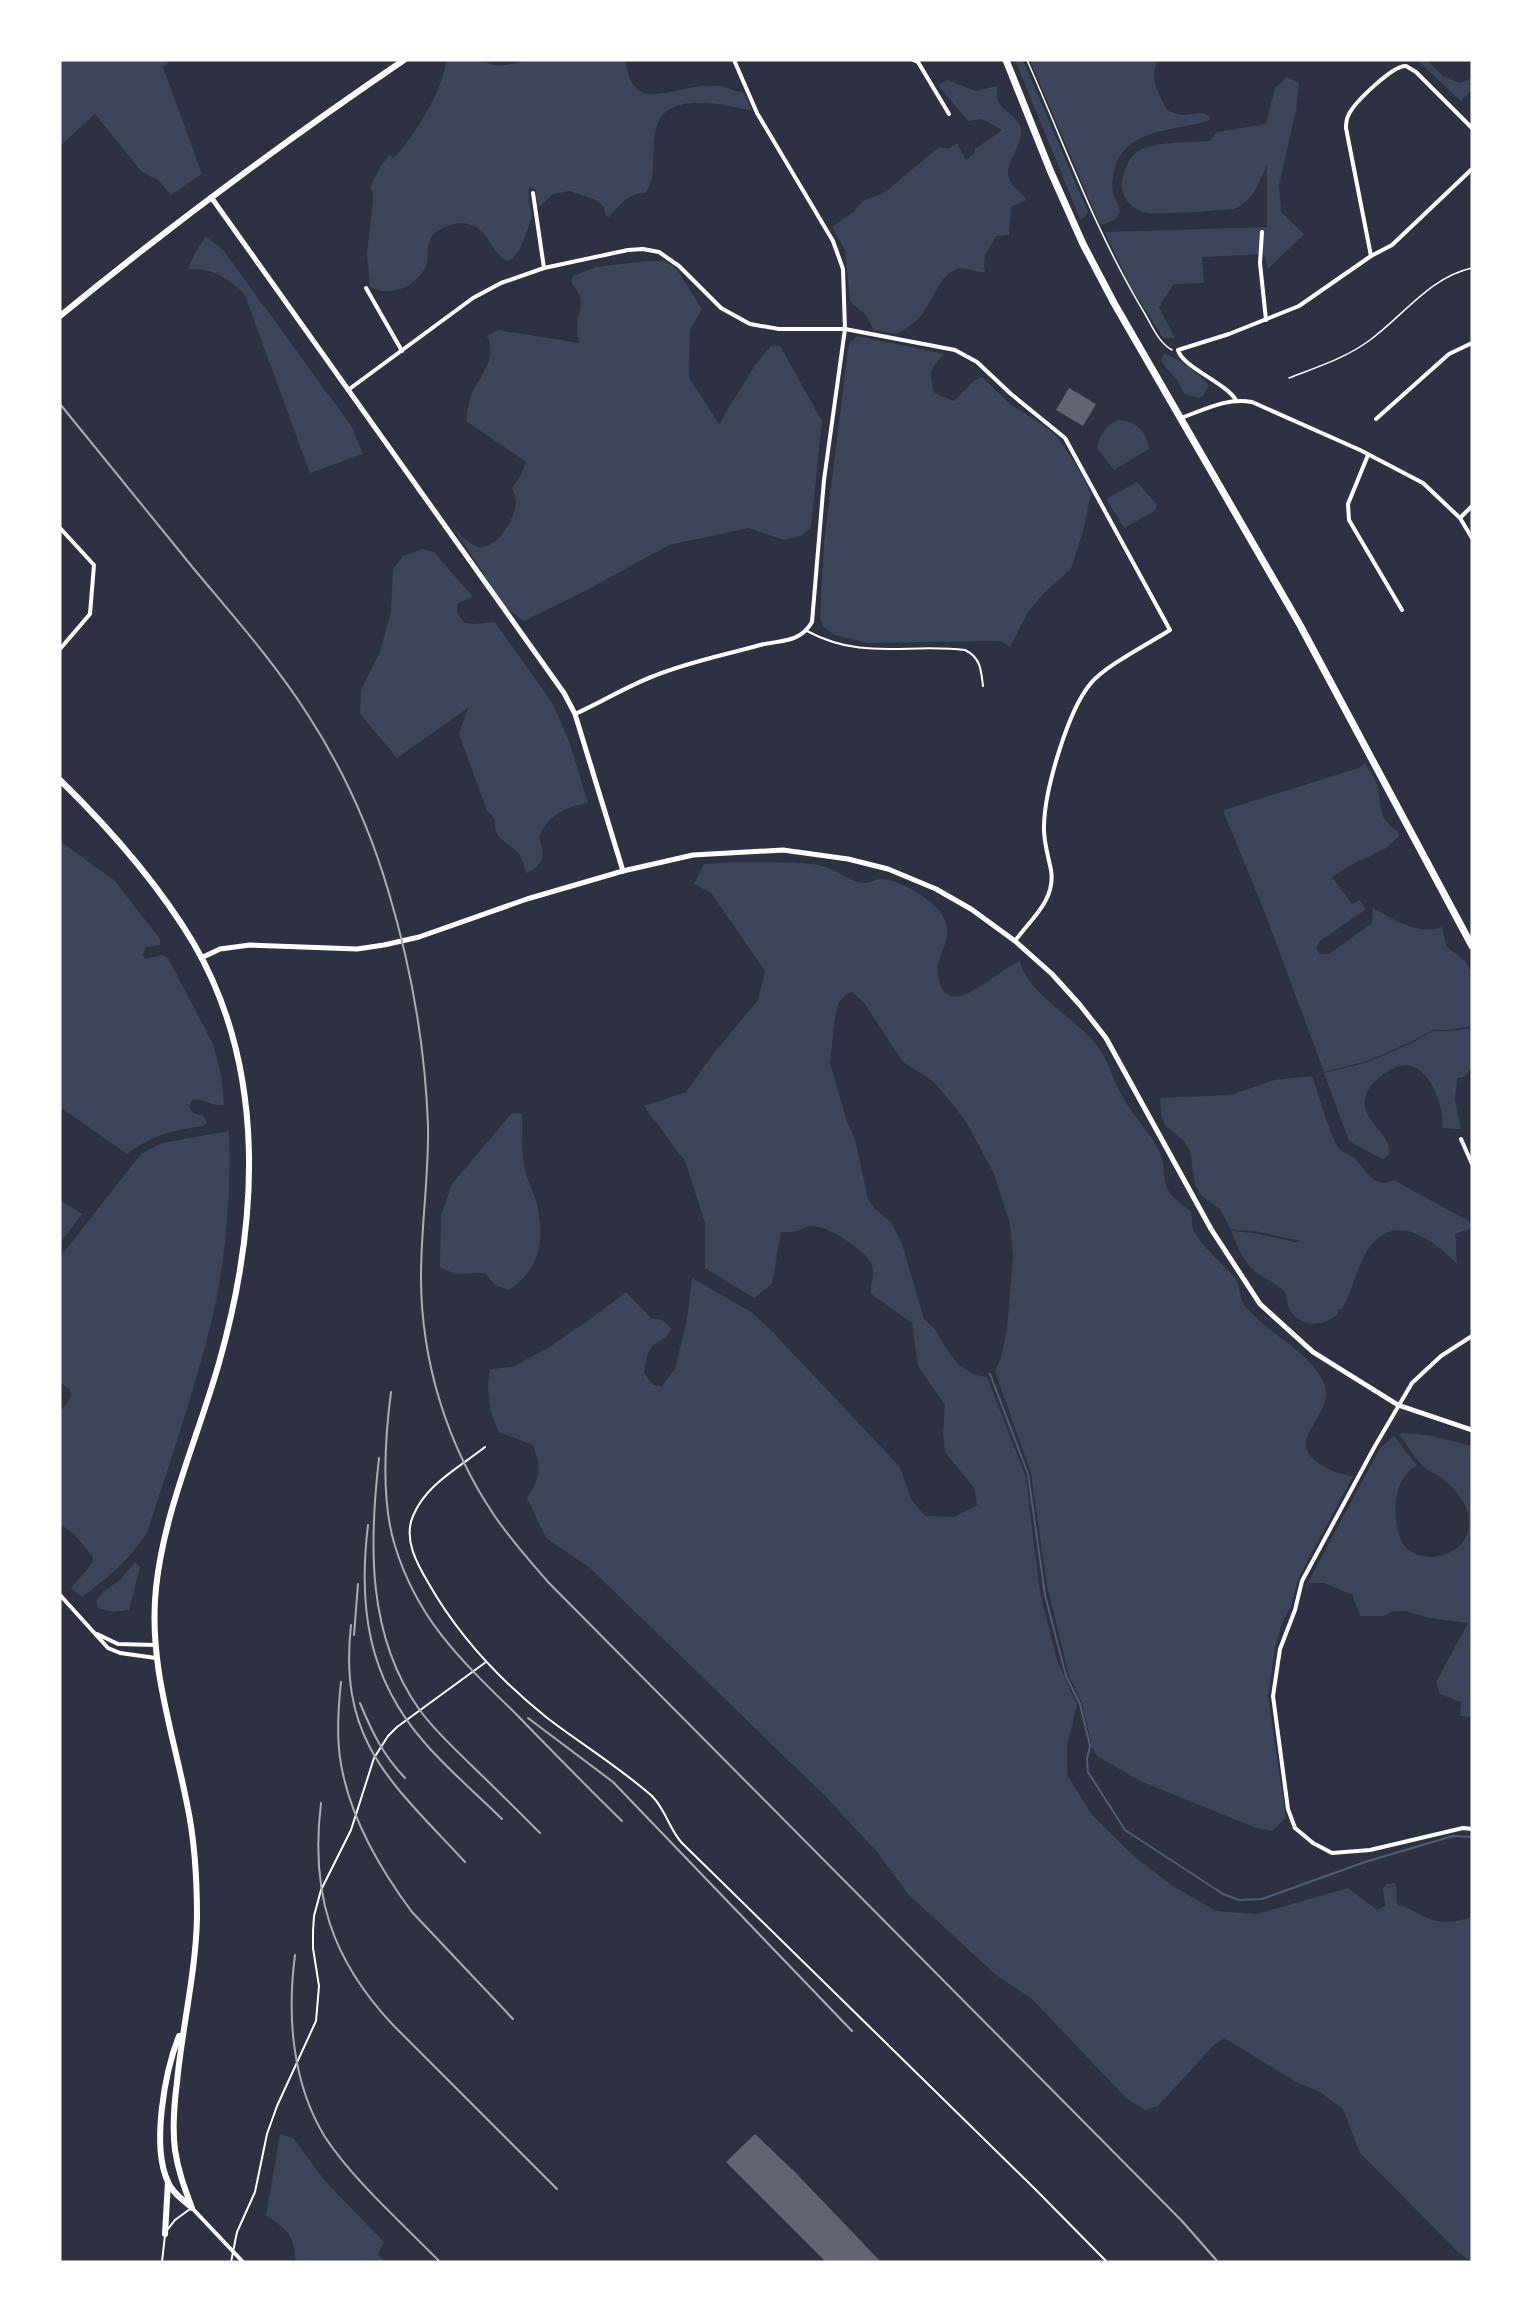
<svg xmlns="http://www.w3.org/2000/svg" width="1532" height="2322" font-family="'Fira Sans Condensed',sans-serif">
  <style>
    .green { fill: #3c4559 }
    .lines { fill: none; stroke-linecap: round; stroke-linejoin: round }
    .stream { stroke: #4f5d75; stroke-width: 2 }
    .building { fill: #626471 }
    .path { stroke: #fff; stroke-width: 1.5 }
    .service { stroke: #fff; stroke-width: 2 }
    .minor { stroke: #fff; stroke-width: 4 }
    .tertiary { stroke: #fff; stroke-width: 5 }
    .secondary { stroke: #fff; stroke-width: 6 }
    .trunk { stroke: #fff; stroke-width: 7 }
    .rail { stroke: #abadb3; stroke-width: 2 }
  </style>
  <rect width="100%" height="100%" fill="#2d3142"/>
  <g class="green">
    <polygon points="60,60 171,60 163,67 202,174 171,195 158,180 142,172 95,114 60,146"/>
    <path d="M446 60H484C494 70 513 64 525 60H626C630 112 667 90 702 86 709 86 719 85 725 87 732 89 736 92 743 92L752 111C727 105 675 92 659 120 653 133 654 148 653 162 653 172 653 185 645 193 628 193 620 205 609 217L606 216 603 206 596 200 570 191 553 194 538 208 535 189 530 187 528 191 532 218 520 249 511 260 506 261C491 252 489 229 468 224 455 221 433 229 429 242 426 251 430 260 425 269 413 288 390 297 370 287L367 253 373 200V192L370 189C374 176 381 165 390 154L392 158H394C414 137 444 89 446 60Z"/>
    <polygon points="1015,60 1023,60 1088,212 1084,218 1080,219"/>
    <path d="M1030 60H1158C1149 79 1159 95 1168 111L1181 115 1204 113 1209 116 1210 120C1179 131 1131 127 1116 164 1114 169 1112 181 1112 187 1114 205 1134 217 1100 225Z"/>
    <polygon points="1417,60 1427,60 1443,76 1460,83 1472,78 1472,89 1461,101"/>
    <path d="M1287 77 1299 83 1296 110 1279 185 1281 212 1304 234 1268 269 1264 254 1202 257 1204 283 1174 284 1159 307 1175 338H1163L1129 284 1105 232 1267 227V165C1258 183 1256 199 1234 209 1218 210 1152 216 1142 212 1132 208 1123 199 1122 189 1121 175 1128 156 1141 149 1158 142 1190 142 1210 141L1217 132 1266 124 1275 88Z"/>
    <path d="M947 80 976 91 997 86C997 92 996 99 1000 104 1006 113 1019 117 1021 129 1024 148 1000 164 1011 183 1015 189 1023 193 1026 200L1011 207 1009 235 996 236C989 251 981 254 985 272 975 273 967 266 957 269 941 274 934 297 925 310 918 321 908 328 896 334L874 330 865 314 850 302 845 250 832 227 853 212 863 201 885 192 938 148H950L957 143 966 160 975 153V149L1002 130 982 119 968 121 938 85Z"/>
    <path d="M206 236 224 251 352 427 363 454 310 473 244 293C225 277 214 268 188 269L195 253Z"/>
    <path d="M647 261H665L677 269 702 309 690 330 689 378 719 424 755 365 771 346H780L822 421 811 527 801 536 784 540 749 528 669 545 587 590 524 621 505 607 453 527C460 534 469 545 479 547 497 550 516 517 516 502 516 497 513 492 512 488L520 477 526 462 466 421C468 412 468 401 472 393 481 374 498 357 487 336L498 330 579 343C578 335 576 325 578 318 583 300 582 298 571 282L573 276 596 267Z"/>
    <path d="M857 336 944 354C928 371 930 371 934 393L954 401 975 380 982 377 1010 404 1046 427 1059 439 1083 476 1091 494 1083 531 1071 569 1044 593 1028 612 1010 647 1001 641 868 643 834 635 824 627 820 618 824 542 849 343Z"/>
    <path d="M1164 354C1173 354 1204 377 1209 385L1203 396 1199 398 1184 394C1182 390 1180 384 1177 380 1171 372 1165 369 1161 359Z"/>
    <path d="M1118 420C1136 420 1147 432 1149 449L1114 470 1097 448C1099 435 1106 425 1118 420Z"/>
    <polygon points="1137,482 1157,505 1155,511 1124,528 1106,499"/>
    <path d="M422 549 434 552 473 597 458 603 457 613 465 623 474 624 495 622 553 704 570 744 588 803C567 806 545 817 539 838 546 855 544 865 526 873 524 867 522 858 519 854 508 841 493 840 495 819L487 811 459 734 468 708 397 758 360 714 361 690 380 652 391 611 393 569 403 556Z"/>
    <path d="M1365 763C1369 770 1375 778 1377 785 1383 808 1376 816 1398 832L1399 836 1386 848 1361 861 1359 860 1332 877 1352 904 1359 900 1366 909 1320 941 1316 948 1320 954H1329L1372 923 1373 908C1395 920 1418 936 1442 927L1446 946 1465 961 1471 971 1472 1026 1450 1030H1433L1411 1042 1368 1061 1324 1072 1265 913 1224 813V810L1359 768Z"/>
    <path d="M60 841 115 881 160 939V945L145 948 143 955 145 959 162 955 168 958 213 1044 221 1073 224 1105C213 1107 204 1098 192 1100L189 1107 193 1113 204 1116 207 1123 203 1126C172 1130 153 1135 127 1154L60 1107Z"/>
    <path d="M737 862C763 863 794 861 819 865 835 868 847 880 861 883 870 884 875 878 883 879 901 881 923 895 936 907 943 914 949 925 947 935 944 955 933 961 940 984 941 989 946 995 952 996 969 1001 1002 968 1020 961 1025 992 1079 1020 1099 1048 1110 1064 1114 1084 1125 1101 1136 1120 1155 1137 1162 1158 1164 1164 1164 1171 1164 1177 1166 1194 1177 1201 1191 1211 1193 1219 1190 1226 1195 1233 1205 1250 1222 1262 1234 1277 1240 1285 1239 1290 1241 1298 1243 1307 1256 1317 1262 1323 1282 1340 1309 1355 1322 1379 1341 1414 1284 1436 1316 1461 1327 1470 1339 1474 1353 1476L1298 1579 1291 1606 1282 1623 1275 1648 1268 1697 1286 1818 1272 1831 1256 1828 1140 1781 1097 1756 1092 1747 1082 1703 1069 1676 1047 1586 1031 1474 995 1371 1001 1358 1007 1329 1013 1256 1010 1224 994 1174 968 1125 955 1107 933 1081 903 1062 865 1004 852 992 846 995 839 1002 835 1017 830 1063 847 1122 855 1139 868 1199 875 1209 891 1222 902 1244 924 1319 935 1329 947 1350 959 1365 975 1375 987 1377 1026 1477 1040 1592 1057 1660 1077 1705 1067 1745V1774L1092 1815 1133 1855 1171 1885 1216 1911 1257 1914 1348 1888 1377 1910 1385 1906 1383 1888 1387 1884 1395 1883C1398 1891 1395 1898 1398 1906 1409 1906 1415 1913 1425 1917 1443 1925 1454 1922 1472 1917V2262L1458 2252 1360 2153 1343 2109 1320 2092 1296 2082 1224 2038 1213 2046 1158 2106 1145 2110 1126 2098 1032 1999 996 1975 908 1894 878 1853 826 1797 590 1568 546 1538 527 1498C541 1475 542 1470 533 1445L499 1432C489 1414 486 1390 490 1369L512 1367 548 1348 600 1312 626 1292 651 1318 662 1320 671 1328 666 1338C647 1345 647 1356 644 1373L653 1385 662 1386 675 1369 687 1319 692 1278 751 1312 768 1327 900 1467 911 1499 925 1516 954 1517 977 1505 974 1488 945 1452 943 1432 945 1405 918 1366 912 1323 871 1294C870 1285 875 1274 872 1265 866 1250 826 1224 809 1226 805 1227 804 1229 800 1230 795 1232 787 1232 781 1232L772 1284 754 1298 705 1268V1223L685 1161 644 1106 686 1092 710 1058 758 1000 765 971 711 893 694 884 704 864Z"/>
    <path d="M1472 1028V1067L1464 1077 1457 1078 1455 1100 1461 1129 1442 1128C1445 1109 1432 1072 1411 1066 1400 1063 1390 1070 1381 1076 1374 1081 1367 1089 1365 1098 1360 1121 1393 1134 1389 1155L1382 1159 1349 1141 1324 1073 1368 1062 1412 1043 1433 1031H1450Z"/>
    <path d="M1312 1076C1319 1095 1328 1130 1338 1147 1341 1152 1349 1154 1353 1157 1366 1167 1372 1191 1394 1180L1472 1223V1228L1455 1234C1457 1244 1455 1253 1457 1264 1432 1238 1391 1209 1366 1253 1356 1271 1352 1291 1342 1309H1338V1314C1324 1327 1301 1328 1290 1310 1285 1303 1289 1295 1282 1289 1275 1283 1266 1279 1258 1274 1244 1263 1238 1248 1231 1231L1254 1233 1295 1242 1301 1241 1254 1231 1231 1230 1220 1209 1201 1195 1195 1185 1190 1151 1184 1141 1165 1126 1161 1115 1160 1098 1231 1095 1274 1080Z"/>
    <path d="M512 1113 522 1114C523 1132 521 1152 525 1170 527 1180 533 1190 536 1200 545 1237 542 1268 509 1290L495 1285 485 1273 455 1274 440 1267 441 1216 452 1184Z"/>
    <path d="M229 1131C231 1196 226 1264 210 1327 193 1396 169 1464 147 1533 128 1561 109 1577 82 1597L71 1588 93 1562V1557L75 1535 60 1524V1412L71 1397 70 1390 60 1382V1257L141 1154 162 1143Z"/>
    <polygon points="60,1200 82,1214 60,1243"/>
    <path d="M1404 1433 1433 1436 1472 1446 1471 1717 1460 1716 1461 1702 1440 1694 1436 1682 1468 1623 1429 1618 1406 1611H1394L1383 1616H1360C1359 1608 1353 1602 1353 1595L1324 1583H1309L1305 1588 1380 1448 1394 1436 1417 1466C1395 1474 1393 1510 1398 1531 1406 1572 1471 1561 1469 1521 1469 1504 1453 1486 1440 1477 1435 1473 1428 1471 1424 1467 1414 1458 1407 1444 1399 1434Z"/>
    <polygon points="135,1562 140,1567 129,1610 113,1612 98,1608 96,1601 103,1592 120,1580"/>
    <path d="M280 2134 293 2138 325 2181 384 2242 378 2254 385 2262H296C293 2234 289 2231 266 2215Z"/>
  </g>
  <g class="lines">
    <polyline class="stream" points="990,1374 1028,1474 1045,1595 1066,1676 1080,1704 1090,1746 1087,1759 1088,1772 1125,1830 1223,1894 1239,1900 1262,1899 1365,1862 1453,1836 1472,1837"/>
  </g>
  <g class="building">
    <polygon points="1069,388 1096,404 1083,426 1056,410"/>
    <polygon points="755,2134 794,2171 881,2262 826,2262 726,2162"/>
  </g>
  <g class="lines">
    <g class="path">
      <path d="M1027 60C1065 146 1096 233 1145 314 1152 326 1159 343 1172 350"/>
      <path d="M1289 378C1317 367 1346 358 1370 340 1403 316 1430 277 1472 268"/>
    </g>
    <g class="service">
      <path d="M807 631C863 661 907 643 965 650 981 658 981 670 983 686"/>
      <path d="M485 1447C460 1467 426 1484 413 1516 403 1539 417 1564 429 1584 458 1635 500 1680 546 1717 581 1744 619 1767 652 1796 666 1810 669 1829 682 1843L1035 2189 1107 2262"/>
      <polyline points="168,2229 175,2220 190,2209"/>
      <polyline points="162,2262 165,2235"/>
      <polyline points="231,2262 237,2232 255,2192 267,2134 277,2106 316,2021 319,1986 313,1948 313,1931 314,1916 321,1890 351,1830 374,1758 388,1736 397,1727 486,1662"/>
    </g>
    <g class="minor">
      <polyline points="913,60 918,62 949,114"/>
      <polyline points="533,193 544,268"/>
      <polyline points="1262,232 1260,263 1266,320"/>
      <path d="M1371 256 1346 128C1346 123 1346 119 1349 114 1355 102 1393 65 1406 66L1416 72 1472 128"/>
      <polyline points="366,288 402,351"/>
      <path d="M348 390 473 298 501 283 544 268 628 250 643 249 659 252 679 266 721 308 750 324 779 329H845L955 350 977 362 1011 394 1065 438 1170 630C1150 643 1105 666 1091 683 1068 710 1045 789 1044 825 1043 840 1048 855 1051 870 1056 900 1031 919 1015 941"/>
      <path d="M1236 400C1225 382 1182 367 1178 350L1229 334 1299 306 1371 256 1392 245 1472 169"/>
      <path d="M1181 418C1204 410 1227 397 1252 402L1360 450 1423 483 1460 518 1472 538"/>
      <polyline points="1376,419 1449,354 1472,343"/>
      <polyline points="1368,455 1348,504 1349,520 1402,610"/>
      <polyline points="1460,518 1472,506"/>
      <polyline points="60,528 94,565 90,614 60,649"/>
      <path d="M575 714C602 702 627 686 654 676 688 662 725 655 760 645 781 640 800 643 812 622L824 480 845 329 843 269 833 241 757 113 734 60"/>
      <polyline points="1461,1139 1472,1164"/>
      <polyline points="1472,1336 1441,1356 1412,1383 1375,1446 1302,1581 1295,1610 1280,1649 1273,1696 1288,1809 1295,1828 1313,1843 1332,1853 1370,1850 1463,1828 1472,1829"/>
      <polyline points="60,1595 108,1648 120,1653 156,1658"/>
      <polyline points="97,1634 118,1644 155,1645"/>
      <polyline points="192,2208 243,2262"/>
    </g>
    <g class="tertiary">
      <polyline points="211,197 564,693 575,714 623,871"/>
      <polyline points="201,958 220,949 250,945 357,949 384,945 419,937 527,899 623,871 693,855 783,850 848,859 888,869 936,889 971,909 1015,941 1052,974 1080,1005 1106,1038 1211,1229 1260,1304 1313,1352 1398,1405 1472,1430"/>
    </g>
    <g class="secondary">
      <path d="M60 316C171 225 285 141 404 60"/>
      <path d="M60 780C110 829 158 883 194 944 268 1072 258 1225 219 1363 198 1437 164 1511 156 1588 148 1663 173 1732 187 1804 195 1841 197 1880 197 1917 196 1972 182 2028 177 2082 174 2105 172 2127 175 2150 178 2171 185 2189 192 2208"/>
      <path d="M179 2036C165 2071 151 2146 168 2182 172 2192 182 2199 190 2206"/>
      <polyline points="165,2234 168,2182"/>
    </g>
    <polyline class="trunk" points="1006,60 1050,170 1083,244 1114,303 1300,625 1472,946"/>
    <g class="rail">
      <path d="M60 404C105 459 150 514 194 569 234 617 275 663 308 715 343 769 370 829 388 890 411 966 425 1045 428 1125 429 1176 421 1226 421 1277 421 1361 447 1445 494 1515 510 1539 529 1560 548 1582L1182 2221 1218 2262"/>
      <path d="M391 1392C385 1438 381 1501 395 1546 418 1621 462 1661 516 1714 551 1750 586 1786 622 1821"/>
      <path d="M379 1458C369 1545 367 1635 419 1709 433 1729 452 1746 469 1763 493 1786 517 1810 540 1833"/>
      <path d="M368 1525C358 1607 368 1678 424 1742 448 1770 477 1794 502 1819"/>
      <path d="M351 1625C338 1742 392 1783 465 1862"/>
      <polyline points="354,1635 358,1584"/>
      <path d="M341 1682C338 1709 336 1737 341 1764 350 1817 380 1869 412 1912L513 2019"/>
      <path d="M360 1703C372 1732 383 1755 405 1778"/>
      <polyline points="528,1718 613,1782 852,2031"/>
      <path d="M321 1803C310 1893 331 1959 393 2025L557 2189"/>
      <path d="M295 1955C287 2016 292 2083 325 2137 353 2180 404 2225 440 2262"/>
    </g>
  </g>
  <rect width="1532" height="2322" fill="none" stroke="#ffffff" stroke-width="123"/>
</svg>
